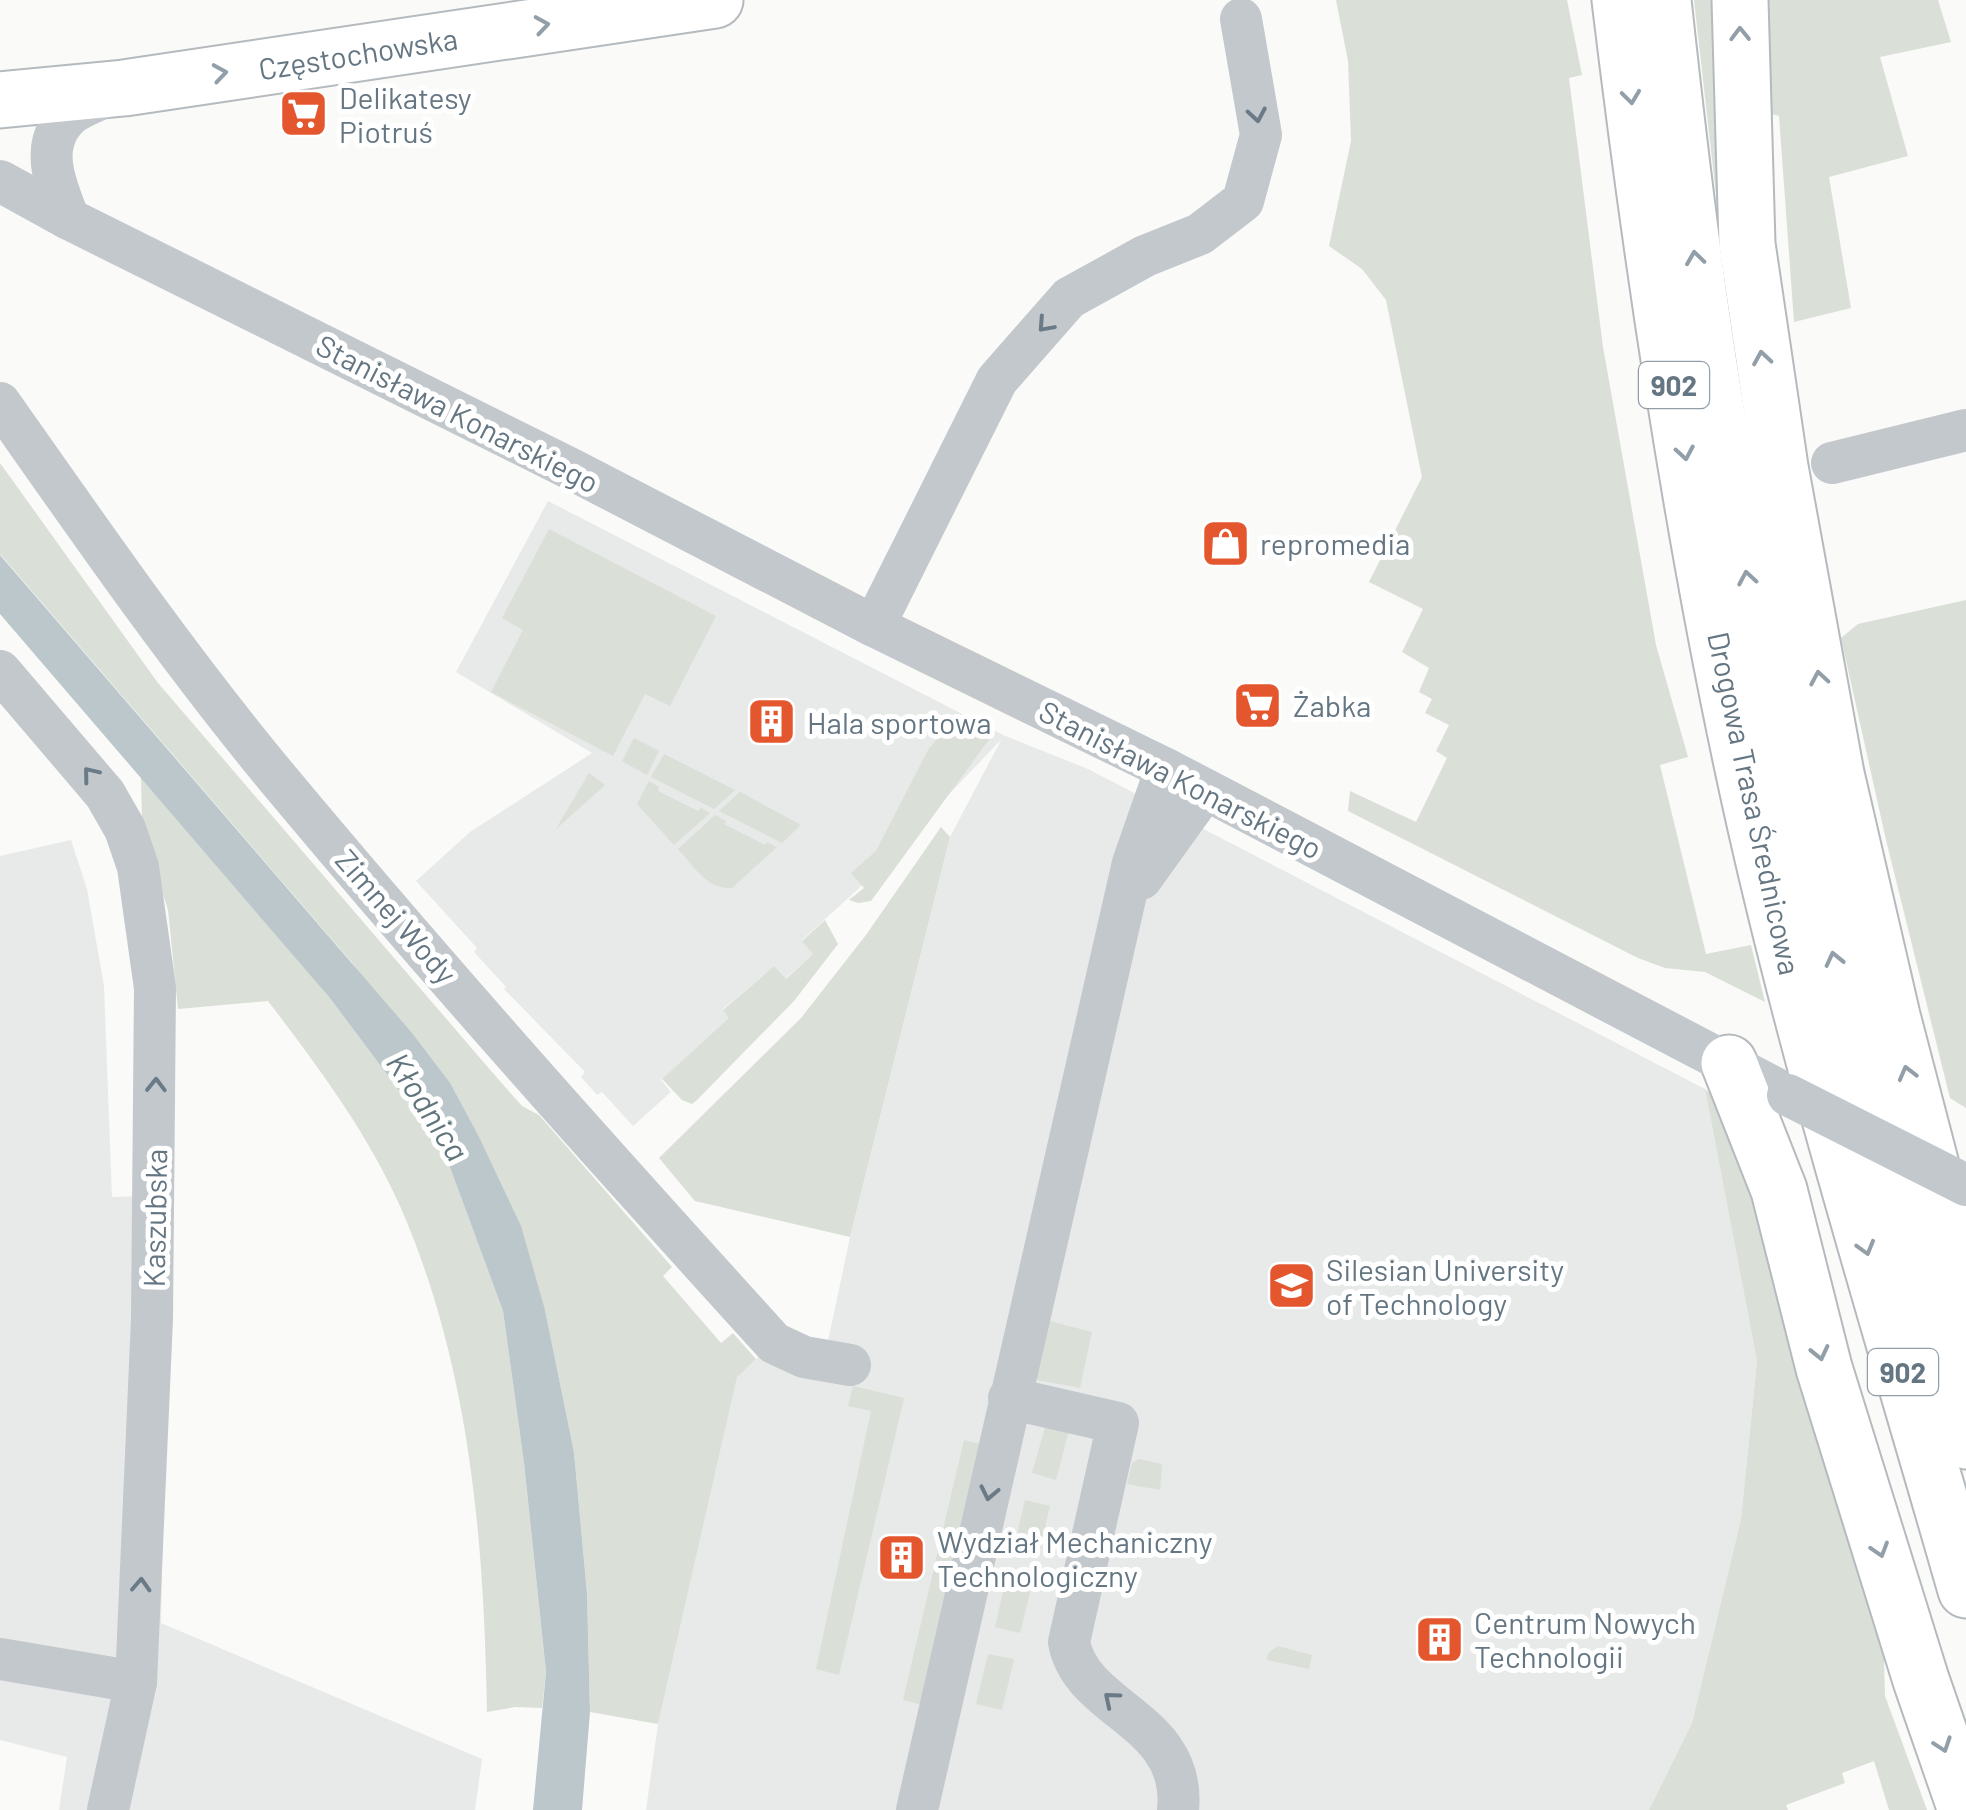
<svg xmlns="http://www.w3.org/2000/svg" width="1966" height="1810" font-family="Barlow,sans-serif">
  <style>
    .built { fill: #e8e9e9 }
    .green { fill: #dadfd7 }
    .water { fill: #bbc7cb }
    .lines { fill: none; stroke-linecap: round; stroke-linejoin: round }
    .major-casing { stroke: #b5babe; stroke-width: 59 }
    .minor { stroke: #c3c8cc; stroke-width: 42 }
    .major { stroke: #fff; stroke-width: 55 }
    .minor-bridge { stroke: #c3c8cc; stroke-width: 42 }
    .oneway { stroke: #939fa8 }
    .oneway2 { stroke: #6a7a87 }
    .labels { text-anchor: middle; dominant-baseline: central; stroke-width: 10; stroke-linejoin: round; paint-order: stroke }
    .shield { fill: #fff; stroke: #939fa8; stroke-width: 2.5 }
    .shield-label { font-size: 28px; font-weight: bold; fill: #657683 }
    .street-label { font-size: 30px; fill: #657683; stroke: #fff }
    .poi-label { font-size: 30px; fill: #657683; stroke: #fff; text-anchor: start }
    .water-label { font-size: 32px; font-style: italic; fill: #60757c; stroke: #fff }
  </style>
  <rect width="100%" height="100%" fill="#fafaf8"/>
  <g class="built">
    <polygon points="548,501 1003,735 1088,769 1705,1089 1757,1361 1741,1519 1692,1723 1649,1810 646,1810 658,1724 737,1376 774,1343 824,1360 850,1237 950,837 1001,740 856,891 802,940 813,954 785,979 773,967 723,1009 730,1018 661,1080 671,1092 633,1126 602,1092 597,1095 581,1077 585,1072 504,989 506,987 474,952 477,948 416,881 470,832 592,753 456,672"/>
    <polygon points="71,840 87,889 104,986 112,1197 170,1195 161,1623 482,1759 475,1810 59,1810 67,1757 0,1740 0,856"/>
  </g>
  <g class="green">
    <polygon points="1336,0 1567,0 1582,75 1569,78 1603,347 1656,645 1688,757 1660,765 1706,954 1751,945 1765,1002 1705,972 1665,968 1638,958 1348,811 1350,791 1416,822 1447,758 1436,751 1449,725 1425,713 1432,699 1419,692 1429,668 1402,652 1423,609 1369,582 1422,477 1386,300 1362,269 1329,246 1351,141 1348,61"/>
    <polygon points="1694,0 1720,0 1724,265"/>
    <polygon points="1757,0 1938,0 1951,42 1880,57 1908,156 1829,177 1851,308 1794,322 1779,116 1760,111"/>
    <polygon points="0,463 158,683 492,1072 522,1106 539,1115 672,1267 663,1276 721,1343 733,1333 756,1359 737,1377 658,1724 590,1712 587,1592 574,1452 545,1310 354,965 0,554"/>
    <polygon points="549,529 716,616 670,706 645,694 613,756 491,692 523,630 502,618"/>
    <polygon points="1966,600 1966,1108 1950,1098 1886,840 1841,638 1858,624"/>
    <polygon points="958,715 993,734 871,901 858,903 849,900 864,888 851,873 876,851 928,750"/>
    <polygon points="634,738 659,751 647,775 622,761"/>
    <polygon points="664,754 735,790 714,809 651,777"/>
    <polygon points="589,773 605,785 556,829"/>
    <path d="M141 775 329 997 410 1105 448 1162 503 1311 524 1463 546 1672 542 1708 515 1707 487 1712C484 1539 470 1366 400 1206 367 1132 317 1065 268 1001L178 1009 168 910 142 826Z"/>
    <polygon points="649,781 659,787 658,791 698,811 701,808 710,813 674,845 637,804"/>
    <polygon points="740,792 801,825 782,843 719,811"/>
    <path d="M715 815 726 821 724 824 765 845 767 842 777 847 732 888C707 890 693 865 678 849Z"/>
    <polygon points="941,827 950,837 850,1237 695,1201 659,1158 801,1018 866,935"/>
    <polygon points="825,920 838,944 794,1001 697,1100 692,1104 682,1100 662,1079 729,1018 723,1010 774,966 786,979 813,954 802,941"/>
    <polygon points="1705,1089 1732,1112 1883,1625 1885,1696 1927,1810 1889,1810 1874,1761 1842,1773 1845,1783 1786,1805 1788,1810 1649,1810 1692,1723 1741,1519 1757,1361"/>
    <polygon points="1046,1320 1092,1332 1080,1388 1037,1380 1034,1371"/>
    <polygon points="853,1386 904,1398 839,1675 816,1669 871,1411 848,1406"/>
    <polygon points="1046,1424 1069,1430 1056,1480 1032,1473"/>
    <polygon points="964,1440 989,1446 927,1706 903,1700"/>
    <polygon points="1139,1459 1162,1464 1160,1490 1127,1484 1132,1463"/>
    <polygon points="1025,1500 1050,1506 1038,1557 1013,1551"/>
    <polygon points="1006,1578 1032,1584 1020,1633 995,1627"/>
    <polygon points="1278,1646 1312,1655 1309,1669 1267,1660 1268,1653"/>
    <polygon points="988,1654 1014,1659 1002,1710 976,1704"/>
  </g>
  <polygon class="water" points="0,555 412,1033 450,1083 479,1137 521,1226 545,1310 574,1452 587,1593 590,1712 582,1810 533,1810 546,1672 524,1463 503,1311 448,1162 410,1105 329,997 0,614"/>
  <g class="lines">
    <defs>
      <g id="major">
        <path d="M1620 0C1651 257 1689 515 1743 768 1802 1046 1888 1317 1966 1590"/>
        <path d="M1663 0C1685 205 1711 412 1754 613 1812 892 1888 1167 1966 1441"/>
        <polyline points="1740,0 1747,244 1780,467 1836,774 1892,1016 1958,1269 1966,1316"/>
        <polyline points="0,100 124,88 715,0"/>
        <polyline points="1729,1063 1779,1190 1824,1368 1921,1680 1966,1810"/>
      </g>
    </defs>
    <use href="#major" class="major-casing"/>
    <g class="minor">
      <polyline points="0,181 69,219 573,470 874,626 1166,769 1788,1095"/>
      <path d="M69 219C55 184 37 143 71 114 83 105 102 99 115 92"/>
      <path d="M0 403C90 531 179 660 279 780 439 972 606 1158 774 1343L804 1357 850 1365"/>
      <polyline points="1832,463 1966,430"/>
      <polyline points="874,626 997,380 1069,298 1145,256 1200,234 1243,201 1261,135 1241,19"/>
      <polyline points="0,671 105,794 125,829 138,867 155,988 152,1319 136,1682 108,1810"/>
      <polyline points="1141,879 1205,790"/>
      <path d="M1009 1398 1118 1423 1069 1642C1081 1711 1187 1719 1178 1810"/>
      <polyline points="0,1659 136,1682"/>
      <polyline points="917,1810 1133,863 1166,769"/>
    </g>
    <use href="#major" class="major"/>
    <polyline class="minor-bridge" points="1788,1095 1966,1185"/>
  </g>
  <defs><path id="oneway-chevron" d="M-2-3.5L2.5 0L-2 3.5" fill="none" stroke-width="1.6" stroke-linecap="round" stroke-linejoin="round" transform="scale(2.5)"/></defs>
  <g class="oneway">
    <use href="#oneway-chevron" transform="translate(542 25) rotate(-9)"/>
    <use href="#oneway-chevron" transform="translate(1740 34) rotate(-91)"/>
    <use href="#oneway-chevron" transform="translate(220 73) rotate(-9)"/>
    <use href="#oneway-chevron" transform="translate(1631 97) rotate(83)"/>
    <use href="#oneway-chevron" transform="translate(1695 258) rotate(-98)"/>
    <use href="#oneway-chevron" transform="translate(1762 358) rotate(-99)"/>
    <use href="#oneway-chevron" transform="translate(1685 453) rotate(80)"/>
    <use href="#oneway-chevron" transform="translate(1747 578) rotate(-100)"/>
    <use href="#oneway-chevron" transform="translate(1819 678) rotate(-100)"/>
    <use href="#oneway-chevron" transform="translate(1834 959) rotate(-103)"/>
    <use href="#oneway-chevron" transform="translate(1907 1073) rotate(-105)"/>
    <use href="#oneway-chevron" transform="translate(1866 1248) rotate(74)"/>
    <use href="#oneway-chevron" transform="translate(1820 1353) rotate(77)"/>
    <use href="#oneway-chevron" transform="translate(1880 1550) rotate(73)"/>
    <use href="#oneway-chevron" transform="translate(1943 1745) rotate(71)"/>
  </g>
  <g class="oneway2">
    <use href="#oneway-chevron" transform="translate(1257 115) rotate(80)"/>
    <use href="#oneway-chevron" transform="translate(1045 325) rotate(132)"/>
    <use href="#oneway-chevron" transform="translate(90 774) rotate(-129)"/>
    <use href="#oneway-chevron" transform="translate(156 1085) rotate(-89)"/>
    <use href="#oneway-chevron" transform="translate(989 1493) rotate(102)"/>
    <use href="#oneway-chevron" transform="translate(141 1585) rotate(-87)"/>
    <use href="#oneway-chevron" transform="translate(1111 1699) rotate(-140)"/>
  </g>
  <defs>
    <symbol id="supermarket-square" viewBox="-11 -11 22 22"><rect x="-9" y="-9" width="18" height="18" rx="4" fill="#e4572e" stroke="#fff"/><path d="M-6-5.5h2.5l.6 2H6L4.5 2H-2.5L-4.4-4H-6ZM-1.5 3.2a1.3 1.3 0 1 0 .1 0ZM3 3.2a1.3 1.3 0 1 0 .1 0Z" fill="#fff"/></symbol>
    <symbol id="shop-square" viewBox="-11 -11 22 22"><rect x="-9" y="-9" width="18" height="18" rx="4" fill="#e4572e" stroke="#fff"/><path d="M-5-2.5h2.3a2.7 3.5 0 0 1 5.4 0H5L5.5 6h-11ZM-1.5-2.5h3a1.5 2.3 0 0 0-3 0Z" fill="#fff"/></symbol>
    <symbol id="building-square" viewBox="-11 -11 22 22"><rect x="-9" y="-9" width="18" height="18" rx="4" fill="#e4572e" stroke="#fff"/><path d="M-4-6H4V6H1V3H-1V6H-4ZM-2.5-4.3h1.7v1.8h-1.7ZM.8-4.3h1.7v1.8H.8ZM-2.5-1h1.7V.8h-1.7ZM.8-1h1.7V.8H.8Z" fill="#fff"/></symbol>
    <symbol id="university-square" viewBox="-11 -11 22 22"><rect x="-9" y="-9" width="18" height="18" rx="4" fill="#e4572e" stroke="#fff"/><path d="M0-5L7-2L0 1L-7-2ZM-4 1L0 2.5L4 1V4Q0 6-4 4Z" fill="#fff"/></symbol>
  </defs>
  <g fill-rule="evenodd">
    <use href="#supermarket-square" x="276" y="86" width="55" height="55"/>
    <use href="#shop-square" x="1198" y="516" width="55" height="55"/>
    <use href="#supermarket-square" x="1230" y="678" width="55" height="55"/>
    <use href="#building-square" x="744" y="694" width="55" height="55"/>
    <use href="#university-square" x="1264" y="1258" width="55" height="55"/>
    <use href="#building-square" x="874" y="1530" width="55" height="55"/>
    <use href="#building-square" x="1412" y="1612" width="55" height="55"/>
  </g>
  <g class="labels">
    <g class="shield">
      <rect x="1639" y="362" width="70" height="46" rx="8"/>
      <rect x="1868" y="1349" width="70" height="46" rx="8"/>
    </g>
    <g class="shield-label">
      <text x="1674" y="385">902</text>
      <text x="1903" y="1372">902</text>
    </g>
    <g class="street-label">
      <text transform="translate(358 53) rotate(-9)">Częstochowska</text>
      <text transform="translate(458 413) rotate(27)">Stanisława Konarskiego</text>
      <text transform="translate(1181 779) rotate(27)">Stanisława Konarskiego</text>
      <text transform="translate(1755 803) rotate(78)">Drogowa Trasa Średnicowa</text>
      <text transform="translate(397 916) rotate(49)">Zimnej Wody</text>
      <text transform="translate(154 1218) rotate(-89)">Kaszubska</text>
    </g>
    <g class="poi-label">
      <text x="339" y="97">Delikatesy<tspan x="339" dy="34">Piotruś</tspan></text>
      <text x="1260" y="543">repromedia</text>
      <text x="1293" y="705">Żabka</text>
      <text x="807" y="722">Hala sportowa</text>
      <text x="1326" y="1269">Silesian University<tspan x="1326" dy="34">of Technology</tspan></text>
      <text x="937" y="1541">Wydział Mechaniczny<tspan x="937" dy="34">Technologiczny</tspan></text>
      <text x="1474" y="1622">Centrum Nowych<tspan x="1474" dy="34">Technologii</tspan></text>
    </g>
    <g class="water-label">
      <text transform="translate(429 1106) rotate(57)">Kłodnica</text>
    </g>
  </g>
</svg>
